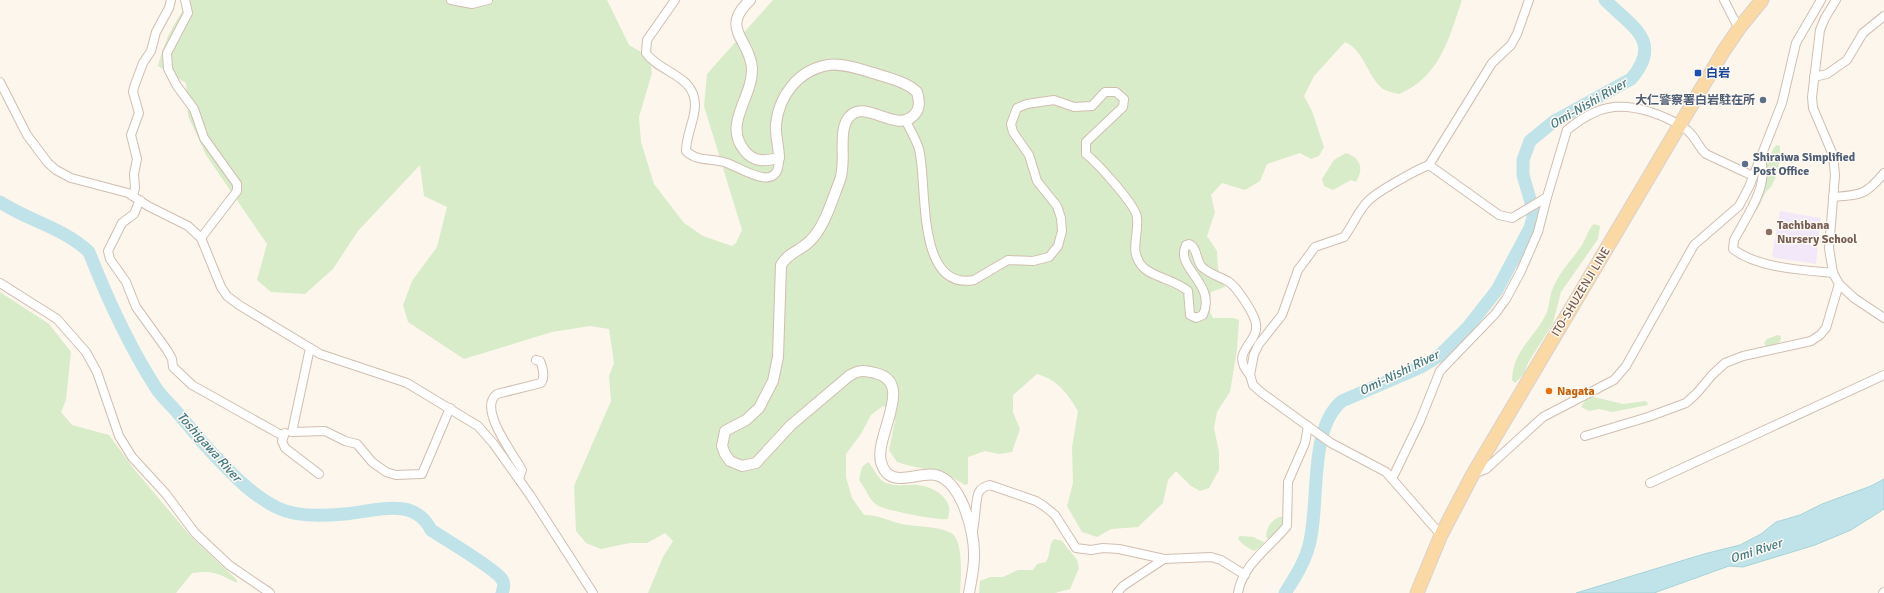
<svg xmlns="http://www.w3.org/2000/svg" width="1884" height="593" font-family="Signika,'Noto Sans JP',sans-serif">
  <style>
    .education { fill: #f3e8fa }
    .green { fill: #d8ecc9 }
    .water { fill: #bfe3e8; stroke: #a5d3da }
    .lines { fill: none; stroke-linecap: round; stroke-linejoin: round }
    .river { stroke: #bfe3e8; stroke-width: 13 }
    .minor-casing { stroke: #d1beb0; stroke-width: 10 }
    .tertiary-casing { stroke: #d1beb0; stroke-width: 12 }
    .primary-casing { stroke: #dad1cd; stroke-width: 15 }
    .minor { stroke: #fff; stroke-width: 8 }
    .tertiary { stroke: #fff; stroke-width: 10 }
    .primary { stroke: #fbd9a5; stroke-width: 13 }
    .transit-dot { fill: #1a4fb4; stroke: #fffaf3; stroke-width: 1.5 }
    .service-dot { fill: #5c6f8a; stroke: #fffaf3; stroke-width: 1.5 }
    .education-dot { fill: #8d6e63; stroke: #fffaf3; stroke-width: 1.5 }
    .food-dot { fill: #e8710a; stroke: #fffaf3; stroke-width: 1.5 }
    .labels { text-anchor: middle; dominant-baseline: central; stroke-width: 3; stroke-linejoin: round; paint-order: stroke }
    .transit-label { font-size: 12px; font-weight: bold; fill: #164399; stroke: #fffaf3; text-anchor: start }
    .service-label { font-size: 12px; font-weight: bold; fill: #4e5e75; stroke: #fffaf3; text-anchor: end }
    .education-label { font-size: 12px; font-weight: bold; fill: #785e54; stroke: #fffaf3; text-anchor: start }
    .street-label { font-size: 12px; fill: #7a5c4d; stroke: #fffaf3 }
    .food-label { font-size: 12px; font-weight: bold; fill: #c56008; stroke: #fffaf3; text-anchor: start }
    .water-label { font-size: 13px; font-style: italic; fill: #437c86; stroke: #fffaf3 }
  </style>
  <rect width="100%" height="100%" fill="#fdf6ec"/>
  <polygon class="education" points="1780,211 1821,218 1816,264 1777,258 1772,256"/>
  <g class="green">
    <path d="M191 0H607L629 45 643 53 650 61 652 73 639 117 641 142 654 184 684 223 703 236 732 246 736 243 742 230 704 106 707 74 773 0H1462C1449 38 1440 77 1399 94 1394 93 1387 91 1383 89 1367 76 1364 50 1345 42L1314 76 1304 96 1312 111 1324 147 1319 156 1311 159 1300 153 1267 164 1260 181 1245 190 1222 183 1211 195 1215 212 1207 236 1217 251 1218 269 1225 287 1211 292 1209 310 1213 318H1233L1239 320 1237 350 1230 392 1217 412 1214 428 1219 452V470L1209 488 1200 491 1191 486 1176 471 1168 480 1163 503 1138 527 1111 529 1097 537 1082 532 1067 506 1073 483 1072 447 1078 411C1067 393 1058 380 1037 374L1013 395V412L1020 429 1012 452 999 454 985 451 968 457V484L965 485C940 468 924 471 897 462L889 450 895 421 891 410 883 406 871 415 861 434 846 454V477L852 498 864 515C881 515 887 521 902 524 918 527 937 526 951 533 964 539 961 581 960 593H648L663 557 673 541 665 533 647 543H630L601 549 586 543 576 531 574 486 611 401 609 376 614 363 609 329 590 326 552 332 464 359 408 322 403 305 412 281 437 247 447 207 424 196 420 165 358 231 333 269 305 294 271 292 257 280 267 244 206 155 188 116 186 83 158 66C165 39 174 22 191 0Z"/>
    <path d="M1777 145 1780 146C1780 160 1779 172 1772 185 1771 188 1768 189 1766 192 1762 198 1761 205 1756 211L1754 210 1765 177 1767 162 1774 147Z"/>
    <path d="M1346 153C1361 158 1364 169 1356 182L1351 180 1333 190 1324 186 1322 179 1334 160Z"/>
    <path d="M1594 224 1600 226 1598 239 1561 292 1553 323 1528 363 1524 374 1515 383 1512 380C1513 350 1534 339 1546 314 1550 306 1549 296 1553 288 1559 272 1573 259 1582 245 1586 239 1588 229 1594 224Z"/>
    <path d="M0 292 49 324 71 352 66 400 61 412 72 425 109 435 134 469 192 538 237 580V583C217 573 214 570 192 573L176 593H0Z"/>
    <polygon points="1778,335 1781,336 1780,342 1769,348 1766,347 1764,343 1767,339"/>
    <polygon points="1594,397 1623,404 1645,401 1647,402 1648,405 1612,412 1599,409 1589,411 1581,407 1587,398"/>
    <path d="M868 462C875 469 877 479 886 483 897 487 907 484 917 485 930 486 946 494 949 507 950 511 948 516 948 519 940 521 883 510 877 505 868 499 866 488 859 480L862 467Z"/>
    <path d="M1279 517H1283L1282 526 1269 539 1266 537C1266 528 1271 521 1279 517Z"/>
    <path d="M1240 536 1253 537 1264 542 1262 546 1254 551C1249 549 1240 543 1238 538Z"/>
    <path d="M1054 539 1062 541 1077 560 1079 568 1070 589 1055 593H979L980 581 990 577H1003L1018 570H1033L1037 564 1046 562C1051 554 1048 546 1054 539Z"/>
  </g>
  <polygon class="water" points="1884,479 1884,509 1851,530 1815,545 1743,567 1729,566 1654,593 1576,593 1704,554 1740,545 1761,534 1776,522 1800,515 1822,504 1871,486"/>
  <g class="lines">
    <g class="river">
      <path d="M0 202C29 221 64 228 89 252 107 298 129 346 156 388 161 396 169 403 176 411 189 426 201 442 215 456 234 476 253 496 278 508 296 517 324 516 344 514 373 512 414 495 431 530 446 540 491 566 501 578 505 583 504 587 502 593"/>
      <path d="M1285 593C1294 579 1303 565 1308 549 1321 507 1307 430 1342 401L1421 367 1439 356 1468 327 1497 290 1530 228 1534 213 1523 175V160L1530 141 1553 122 1631 79C1664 41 1631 26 1605 0"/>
    </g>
    <defs>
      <g id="minor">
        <polyline points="185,0 188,13 167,53 168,69 177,86 194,109 204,138 237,184 237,191 201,238"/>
        <polyline points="451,0 472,4 488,0"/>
        <path d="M675 0 647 40 646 53C660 73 695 75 695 105 695 120 686 135 686 151 699 163 711 157 727 163 743 169 780 195 779 158"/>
        <polyline points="1724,0 1739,29"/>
        <polyline points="1814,77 1827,74 1847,60 1863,33 1884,16"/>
        <polyline points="0,82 27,135 48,163 56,170 71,178 128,193 148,206 188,226 201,238 221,287 227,296 239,305 320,354 407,383 478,426 493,443 530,495 593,593"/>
        <path d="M906 121C910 130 916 139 919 149 928 184 915 291 974 280L1008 260 1033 261 1049 257 1058 246 1062 231 1061 218 1057 206 1037 181 1029 155 1013 132 1011 124 1017 108 1027 104 1054 100 1074 107 1092 106 1105 92H1116L1124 99 1123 107 1086 142V154C1097 163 1137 206 1137 218 1139 235 1129 251 1142 266 1151 277 1176 280 1188 291L1190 315 1196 318 1203 315C1217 283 1174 268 1186 245L1189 244C1198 248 1196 261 1202 267 1209 274 1221 277 1229 282 1237 287 1252 311 1255 320 1263 343 1227 350 1250 375"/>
        <path d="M1760 158C1771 184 1746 217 1734 240L1733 249C1757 268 1803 270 1833 273"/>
        <path d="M1429 165 1499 215 1512 218 1547 197 1567 130C1578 121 1593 111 1608 108 1633 103 1666 115 1687 130 1695 136 1698 147 1706 154L1753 176"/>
        <polyline points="133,196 135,188 134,174 137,159 131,135 139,113 133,92 134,87 143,63 151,51 156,32 169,8 171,0"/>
        <path d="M1833 197C1861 195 1866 195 1884 173"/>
        <polyline points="140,200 134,214 122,223 108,251 110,259 126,282 136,307 167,350 172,359 173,367 192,385 283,436"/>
        <polyline points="0,283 57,319 86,352 97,372 119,436 132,457 166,494 195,533 229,565 270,593"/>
        <polyline points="1839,284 1854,298 1884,318"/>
        <polyline points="310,348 292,432 325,431 345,441 357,444 372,462 386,472 396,475 422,474 450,408"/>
        <polyline points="285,433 282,441 285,448 319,474"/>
        <polyline points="1585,436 1648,417 1686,403 1697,393 1712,375 1725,363 1743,356 1811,341 1820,335 1826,328 1839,284 1833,273 1829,248 1835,175 1833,155 1813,108 1812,97 1820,30 1825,18 1836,0"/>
        <polyline points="1473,474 1486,469 1543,417 1614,380 1626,366 1694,245 1739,206 1749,187 1782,103 1796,43 1821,0"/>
        <path d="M519 479 522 470C514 455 477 408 497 394L541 383C545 377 543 368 540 361L536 360"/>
        <polyline points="1392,479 1420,421 1440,371 1495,314 1506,299 1521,271 1538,232 1547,197"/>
        <polyline points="1650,483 1884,375"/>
        <path d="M972 534C976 523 975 498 979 492 981 488 986 486 990 485L1036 501 1044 506 1055 515 1076 548 1091 550 1103 548 1119 549 1164 559 1211 557 1221 560 1245 575"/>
        <path d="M1441 535 1386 472 1331 443 1262 393 1253 385 1250 375 1254 354 1259 344 1282 315 1298 270 1315 247 1344 237C1353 225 1358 211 1368 201 1378 191 1416 170 1429 165L1492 63 1511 45 1517 34 1529 0"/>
        <polyline points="1117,593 1123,586 1164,559"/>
        <path d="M1238 593C1242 565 1270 547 1287 526L1288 482 1305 443 1308 426"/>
        <polyline points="1883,593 1884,592"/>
      </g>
      <path id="tertiary" d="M750 0C719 29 750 39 752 68 753 98 723 123 744 150 754 163 765 161 779 158 779 147 775 135 776 124 779 96 798 70 828 65 842 63 860 69 873 73 888 78 905 81 917 92 919 100 921 108 914 115 896 134 865 98 849 117 837 131 847 162 840 180 832 200 825 227 809 242 799 251 788 253 781 265L778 357 773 381 759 408 746 420 725 431 722 446 725 454 730 461 742 466 756 463 791 425 849 376C858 370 864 370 875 373 916 382 874 436 881 462 889 491 917 471 936 475 962 482 975 533 974 557 974 569 971 581 969 593"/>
      <polyline id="primary" points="1417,593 1441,535 1473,474 1723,52 1740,27 1762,0"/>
    </defs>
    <use href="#minor" class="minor-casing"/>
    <use href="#tertiary" class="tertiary-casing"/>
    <use href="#primary" class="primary-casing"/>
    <use href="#minor" class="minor"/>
    <use href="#tertiary" class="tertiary"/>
    <use href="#primary" class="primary"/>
  </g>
  <rect class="transit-dot" x="1694" y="69" width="8" height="8" rx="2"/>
  <g class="service-dot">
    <circle cx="1763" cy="100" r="4"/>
    <circle cx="1745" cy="164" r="4"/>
  </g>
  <circle class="education-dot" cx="1769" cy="232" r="4"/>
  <circle class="food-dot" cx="1549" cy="391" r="4"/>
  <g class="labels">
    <g class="transit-label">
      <text x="1706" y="73">白岩</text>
    </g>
    <g class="service-label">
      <text x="1755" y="100">大仁警察署白岩駐在所</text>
      <text x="1753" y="157" text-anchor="start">Shiraiwa Simplified<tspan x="1753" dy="14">Post Office</tspan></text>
    </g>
    <g class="education-label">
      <text x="1777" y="225">Tachibana<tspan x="1777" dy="14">Nursery School</tspan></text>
    </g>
    <g class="street-label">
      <text transform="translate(1581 292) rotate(-59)">ITO-SHUZENJI LINE</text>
    </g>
    <g class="food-label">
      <text x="1557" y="391">Nagata</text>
    </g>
    <g class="water-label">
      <text transform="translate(1588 104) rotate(-30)">Omi-Nishi River</text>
      <text transform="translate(1399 373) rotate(-26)">Omi-Nishi River</text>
      <text transform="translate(209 447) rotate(48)">Toshigawa River</text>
      <text transform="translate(1756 551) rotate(-18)">Omi River</text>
    </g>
  </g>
</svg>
